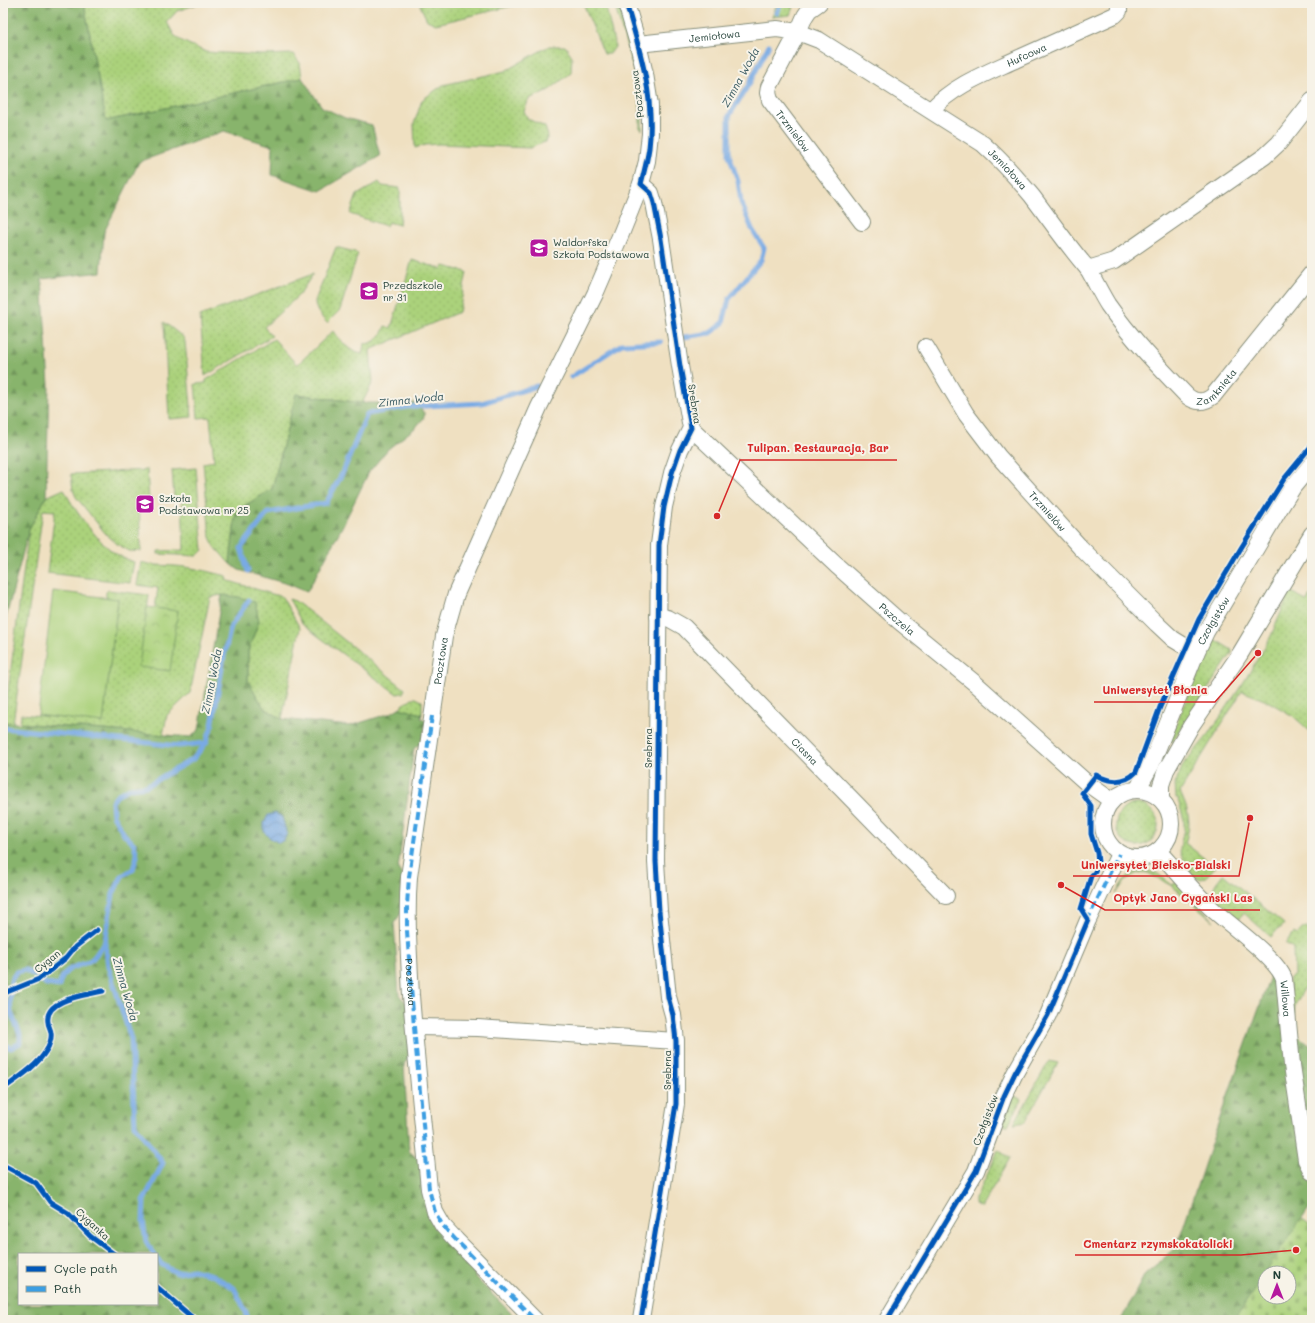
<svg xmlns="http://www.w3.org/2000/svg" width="1315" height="1323" font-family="Mali,sans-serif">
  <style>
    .grass { fill: url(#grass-dots); stroke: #658858 }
    .forest { fill: url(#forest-firs); stroke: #547850; fill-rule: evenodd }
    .cemetery { fill: url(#cemetery-stones); stroke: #658858 }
    .park { fill: url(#park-crowns); stroke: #658858 }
    .pitch { fill: #abd27c; stroke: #658858 }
    .water { fill: url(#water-waves); stroke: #4c748c }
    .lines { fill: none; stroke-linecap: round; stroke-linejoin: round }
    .stream { stroke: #79aae4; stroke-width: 5 }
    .minor-casing { stroke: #878e7a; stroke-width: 18 }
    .minor { stroke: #fff; stroke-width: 16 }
    .quiet { stroke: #3c9ee2; stroke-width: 4; stroke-dasharray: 8 4; stroke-linecap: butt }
    .cycleway-casing { stroke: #f7f3e8; stroke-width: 8 }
    .cycleway { stroke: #0057b8; stroke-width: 5 }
    .labels { text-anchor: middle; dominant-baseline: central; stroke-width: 4; stroke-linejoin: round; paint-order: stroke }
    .street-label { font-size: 10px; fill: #1f3d34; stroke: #f7f3e8 }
    .poi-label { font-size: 10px; fill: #1f3d34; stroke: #f7f3e8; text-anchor: start }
    .water-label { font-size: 11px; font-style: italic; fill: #365860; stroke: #f7f3e8 }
    .leader { fill: none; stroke: #d62828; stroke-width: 1.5 }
    .callout-dot { fill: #d62828; stroke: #f7f3e8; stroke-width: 1.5 }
    .callout-label { font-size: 11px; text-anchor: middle; font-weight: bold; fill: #d62828; stroke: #f7f3e8; stroke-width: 4; stroke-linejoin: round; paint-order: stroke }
  </style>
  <defs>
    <pattern id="grass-dots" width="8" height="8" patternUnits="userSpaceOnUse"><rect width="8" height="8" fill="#abd27c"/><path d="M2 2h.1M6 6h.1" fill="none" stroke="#93b56c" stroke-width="1.8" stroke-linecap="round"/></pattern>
    <pattern id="forest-firs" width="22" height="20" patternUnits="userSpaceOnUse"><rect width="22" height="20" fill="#88b46c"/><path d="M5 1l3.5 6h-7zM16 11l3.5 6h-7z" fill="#6f945a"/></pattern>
    <pattern id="cemetery-stones" width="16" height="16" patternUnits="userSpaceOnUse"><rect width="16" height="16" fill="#abd27c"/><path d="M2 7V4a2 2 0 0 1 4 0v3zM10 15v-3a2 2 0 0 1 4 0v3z" fill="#93b56c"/></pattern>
    <pattern id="park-crowns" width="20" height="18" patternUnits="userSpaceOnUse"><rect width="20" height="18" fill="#abd27c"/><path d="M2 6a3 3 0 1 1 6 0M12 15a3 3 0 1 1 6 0" fill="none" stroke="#93b56c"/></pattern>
    <pattern id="water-waves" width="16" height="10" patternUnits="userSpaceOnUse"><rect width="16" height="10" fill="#79aae4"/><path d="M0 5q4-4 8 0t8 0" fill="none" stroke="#638cba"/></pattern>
  </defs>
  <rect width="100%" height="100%" fill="#f7f3e8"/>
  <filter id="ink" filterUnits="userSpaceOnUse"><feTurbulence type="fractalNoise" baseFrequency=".025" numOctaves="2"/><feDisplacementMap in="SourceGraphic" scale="8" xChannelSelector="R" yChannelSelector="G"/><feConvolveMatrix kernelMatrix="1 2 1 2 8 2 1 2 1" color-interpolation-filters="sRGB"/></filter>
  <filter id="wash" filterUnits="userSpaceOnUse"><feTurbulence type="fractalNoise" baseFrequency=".012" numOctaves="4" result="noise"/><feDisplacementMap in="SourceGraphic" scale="16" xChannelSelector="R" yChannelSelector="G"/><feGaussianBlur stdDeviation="0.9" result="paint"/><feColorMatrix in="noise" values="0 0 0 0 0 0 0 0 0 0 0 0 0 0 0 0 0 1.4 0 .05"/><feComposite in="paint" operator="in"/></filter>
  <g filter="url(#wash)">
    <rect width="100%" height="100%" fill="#efe0c1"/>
    <g class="grass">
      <polygon points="84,3 201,3 177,11 167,22 174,35 182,41 206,52 263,55 293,54 300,63 302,78 106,121"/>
      <polygon points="419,3 525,3 436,24 427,20"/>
      <polygon points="583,3 605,3 615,47 610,54 604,54"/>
      <polygon points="614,3 619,3 636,66 642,106 642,130 640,128 640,106 637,84 633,68"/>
      <polygon points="777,3 794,3 790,15 772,17"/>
      <polygon points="549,46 565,46 572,56 571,73 549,90 529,99 524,111 528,119 545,127 548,136 545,142 530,148 439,144 425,145 415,148 414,124 422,100 443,85 505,71"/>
      <polygon points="379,182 382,186 400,188 400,216 399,225 388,222 386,226 350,214 357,195"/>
      <path d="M336 247 358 253 340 310 327 323C321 316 315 311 315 301Z"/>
      <path d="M412 260 442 269 444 266 467 272 459 312 370 350 373 382 362 403 296 394 272 489 236 511 230 564 214 546 210 537 203 463 214 461 210 417 198 418 195 384 206 383V380L274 339 297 365 333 331C341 341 349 352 362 354L364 344C376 343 381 337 385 326L391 328Z"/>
      <polygon points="313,274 299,295 264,327 272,336 205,376 200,316"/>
      <polygon points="164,322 184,338 185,342 192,417 169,419"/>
      <polygon points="196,468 203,550 197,556 158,554 158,551 184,550 182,499 174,498 172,470"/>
      <polygon points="147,470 149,501 139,502 141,551 136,551 131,552 117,544 105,533 76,497 73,490 71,474"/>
      <path d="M64 489C72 507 95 538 111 550 118 556 126 559 134 562L130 583 47 573 55 511 43 510 13 723 4 722 29 529 46 497Z"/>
      <path d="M141 562C154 566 162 565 175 566 193 567 210 572 227 576L226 580 282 597 300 628 282 719 264 708 248 681V651L259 621 222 595 210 597 190 693 167 715 163 735 20 723 21 714 103 722 118 600 106 598V592L108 590 149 595 140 667 178 612 155 608 158 588 137 585Z"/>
      <path d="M1290 591 1307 602 1309 597 1312 596V733L1293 716 1269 702 1242 691 1180 792C1189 812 1192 822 1185 843L1215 867C1205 878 1201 885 1188 872L1191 868C1177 853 1179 852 1183 833H1185V831L1184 830V820L1178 800 1179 799 1178 798H1176L1175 784 1183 765 1209 734 1245 680 1270 638Z"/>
      <polygon points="289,599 295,601 312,614 405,689 403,693 397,694 303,625"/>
      <polygon points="1214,639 1232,650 1232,653 1172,742 1169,740 1212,641"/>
      <polygon points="412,698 416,698 422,701 422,714 399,708"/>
      <circle cx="1137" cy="825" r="21"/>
      <path d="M1144 870 1157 873 1172 885 1177 882 1214 921 1172 886 1148 873C1133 870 1123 883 1116 894 1124 880 1126 873 1144 870Z"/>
      <path d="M1223 874 1284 924 1281 928H1279L1271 937 1244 913 1237 920 1215 899C1210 888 1216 883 1223 874Z"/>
      <polygon points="1306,927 1309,929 1311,933 1308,982 1295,1005 1293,1032 1289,978 1294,975 1293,948 1285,943 1294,933 1297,935 1302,929"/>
      <polygon points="1049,1061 1058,1063 1025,1122 1014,1124"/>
      <polygon points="1012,1096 1015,1096 1022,1100 1008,1125 1005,1125 1003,1120"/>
      <polygon points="998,1150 1010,1158 981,1208 975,1205 975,1199 987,1175"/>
    </g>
    <g class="forest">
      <polygon points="3,3 84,3 106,121 302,78 322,107 345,118 372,125 380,156 320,191 272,175 273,146 224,131 139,162 104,232 101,272 42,279 49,385 46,497 29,529 3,629"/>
      <polygon points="296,394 362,403 416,403 425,414 423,419 415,428 388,449 369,472 343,525 307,592 288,584 239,570 230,564 236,511 272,489"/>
      <path d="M222 595 239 597 255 602 259 621 248 651V681L264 708 282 719 350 726 391 713 399 708 422 714 421 718 426 720 422 744 414 748 398 869 403 877 402 912 394 923 399 995 407 1004 411 1054 404 1064 409 1151 420 1161 423 1190 473 1266 475 1277 518 1320H3V722L191 737 199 730ZM19 1254H157V1304H19Z"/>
      <polygon points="1272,971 1279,981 1312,1177 1312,1204 1234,1320 1121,1320 1145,1274 1176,1248 1223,1109"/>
      <polygon points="1293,1032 1312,1047 1312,1164"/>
    </g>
    <polygon class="cemetery" points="1301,1219 1312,1227 1312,1320 1234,1320 1265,1274 1265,1297 1289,1297 1289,1273 1265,1273"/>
    <polygon class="park" points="147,607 178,611 170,671 139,667"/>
    <polygon class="pitch" points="53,591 118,599 103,723 38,715"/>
    <polygon class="water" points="275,813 282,817 287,834 284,840 279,843 270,838 264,832 264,823 268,815"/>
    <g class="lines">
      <g class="stream">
        <polyline points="777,13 781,3"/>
        <polyline points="684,337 710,333 723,323 729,299 761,260 764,248 752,229 741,202 738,181 729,155 729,116 749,84 769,45"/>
        <polyline points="571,377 622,344 661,342"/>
        <polyline points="248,571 241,548 268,513 326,503 343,472 367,414 407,407 482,403 537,386"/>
        <polyline points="3,728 179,746 206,743"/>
        <path d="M3 1044 11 1048 20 1043V1034L11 1013 10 1000 11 981 16 972 25 970 36 976 46 984 59 986C65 963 77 970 92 959 97 955 101 946 105 941"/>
        <polyline points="154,1254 146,1241 143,1221 144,1200 163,1163 135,1125 131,1039 108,966 105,941 113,894 122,876 133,869 137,856 134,844 124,834 113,815 112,802 118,794 130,788 146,786 193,759 206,743 212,726 224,656 231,626 249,600"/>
        <polyline points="157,1258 161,1264 177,1273 193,1270 212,1275 234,1288 246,1312 248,1320"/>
      </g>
    </g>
  </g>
  <g filter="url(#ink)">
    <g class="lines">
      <defs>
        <g id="minor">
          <path id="s1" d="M819 3 809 10 805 16 798 32 769 87 768 93 770 100 862 222"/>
          <path id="s2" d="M638 44 777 29 798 32 819 40 983 144C1001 160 1017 178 1032 196 1051 221 1068 246 1088 269L1114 261 1265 156 1279 143 1312 101"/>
          <path id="s3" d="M931 110C954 85 987 73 1017 59 1050 44 1082 30 1115 15L1119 11V3"/>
          <polyline points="641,184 651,193 654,203 661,239 680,366 691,428 680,450 672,473 664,507 659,545 656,861 659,911 668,997 673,1015 676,1041 676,1104 641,1320"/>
          <path id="s4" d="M1088 269C1095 281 1101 294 1108 305 1131 338 1159 367 1187 396 1196 403 1204 403 1213 396L1312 273"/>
          <path id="s5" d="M926 347 966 414 998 456 1080 547 1157 624 1173 639 1196 653"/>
          <path id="s6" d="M691 428 836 565 899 621 976 684 1088 784 1112 801"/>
          <path id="s7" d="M658 616 668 618 684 627 946 896"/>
          <circle cx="1137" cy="824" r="34"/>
          <path id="s8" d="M1137 790 1151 765 1196 653 1206 632 1280 508 1293 487 1312 464"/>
          <polyline points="1161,799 1161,785 1166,770 1191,726 1240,654 1312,534"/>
          <path id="s9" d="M1158 851C1176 870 1192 890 1210 907 1228 924 1277 958 1284 979L1292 1065 1306 1160 1312 1172"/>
          <polyline points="414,1027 478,1028 676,1041"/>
          <path id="s10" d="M535 1320 456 1240 443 1226 435 1212 429 1189C423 1124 416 1060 411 995 409 956 406 917 409 877L444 636 456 594 539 407 595 294 621 234 641 184 647 161 650 134V105L645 74 638 44 626 3"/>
          <polyline points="887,1320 976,1171 1004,1096 1015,1073 1048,1015 1088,920 1119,854"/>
        </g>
      </defs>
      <use href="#minor" class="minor-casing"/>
      <use href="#minor" class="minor"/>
      <g class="quiet">
        <path id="s11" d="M432 716 409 877 407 905V931L414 1027 429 1189 435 1212 443 1226 456 1240 535 1320"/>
        <polyline points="1087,921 1119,854"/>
      </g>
      <defs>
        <g id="cycleway">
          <path d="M626 3C640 50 655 98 649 148 647 161 644 172 641 184L651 193 654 203 661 239 680 366 691 428 680 450 672 473 664 507 659 545 656 861 659 911 668 997 673 1015 676 1041V1104L641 1320"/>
          <polyline points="3,997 7,992 39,979 66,958 75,947 97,930"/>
          <path d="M3 1089C18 1078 36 1067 46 1051 49 1047 52 1038 51 1033 51 1029 48 1026 48 1022 44 999 87 995 103 991"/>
          <polyline points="3,1165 36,1183 50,1202 68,1213 90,1236 114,1254"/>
          <polyline points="157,1287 195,1320"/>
          <path d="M887 1320 976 1171 1004 1096 1015 1073 1048 1015 1088 920 1081 909 1091 876 1095 872 1098 862 1097 853 1091 834V806L1082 793 1096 775C1109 782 1125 784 1136 772L1160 707 1199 619 1241 548 1284 479 1312 445"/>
        </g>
      </defs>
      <use href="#cycleway" class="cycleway-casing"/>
      <use href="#cycleway" class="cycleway"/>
    </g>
  </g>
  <defs>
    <symbol id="school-square" viewBox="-11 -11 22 22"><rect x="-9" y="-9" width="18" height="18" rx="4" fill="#b5179e" stroke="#f7f3e8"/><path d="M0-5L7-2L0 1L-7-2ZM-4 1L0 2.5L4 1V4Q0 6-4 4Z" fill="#fff"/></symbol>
  </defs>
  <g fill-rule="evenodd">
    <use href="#school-square" x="528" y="237" width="22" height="22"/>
    <use href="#school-square" x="358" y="280" width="22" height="22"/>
    <use href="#school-square" x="134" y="493" width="22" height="22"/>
  </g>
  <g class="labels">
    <g class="street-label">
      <text stroke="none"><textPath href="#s2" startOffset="77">Jemiołowa</textPath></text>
      <text stroke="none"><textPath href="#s3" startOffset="111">Hufcowa</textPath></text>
      <text transform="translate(637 94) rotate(-97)">Pocztowa</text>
      <text stroke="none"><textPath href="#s1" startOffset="151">Trzmielów</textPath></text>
      <text stroke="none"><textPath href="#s2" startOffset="413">Jemiołowa</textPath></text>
      <text stroke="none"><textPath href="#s4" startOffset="198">Zamknięta</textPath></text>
      <text transform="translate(695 404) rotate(81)">Srebrna</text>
      <text stroke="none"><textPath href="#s5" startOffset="205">Trzmielów</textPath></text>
      <text stroke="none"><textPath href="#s6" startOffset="281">Pszczela</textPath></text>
      <text stroke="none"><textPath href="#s8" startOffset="186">Czołgistów</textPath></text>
      <text stroke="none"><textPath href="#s10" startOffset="703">Pocztowa</textPath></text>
      <text transform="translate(648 748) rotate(-90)">Srebrna</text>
      <text stroke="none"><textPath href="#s7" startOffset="202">Ciasna</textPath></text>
      <text transform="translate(47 961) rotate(-39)">Cygan</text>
      <text stroke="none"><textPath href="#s11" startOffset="268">Pocztowa</textPath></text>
      <text stroke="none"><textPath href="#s9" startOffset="200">Willowa</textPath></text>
      <text transform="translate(667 1070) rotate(-90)">Srebrna</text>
      <text transform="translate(985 1120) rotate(-69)">Czołgistów</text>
      <text transform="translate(93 1224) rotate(43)">Cyganka</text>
    </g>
    <g class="poi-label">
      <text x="553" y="242">Waldorfska<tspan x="553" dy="12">Szkoła Podstawowa</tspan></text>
      <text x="383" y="285">Przedszkole<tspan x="383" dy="12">nr 31</tspan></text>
      <text x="159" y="498">Szkoła<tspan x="159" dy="12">Podstawowa nr 25</tspan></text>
    </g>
    <g class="water-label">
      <text transform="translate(740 77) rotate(-61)">Zimna Woda</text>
      <text transform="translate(411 399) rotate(-6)">Zimna Woda</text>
      <text transform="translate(211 681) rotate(-79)">Zimna Woda</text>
      <text transform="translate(126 989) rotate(74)">Zimna Woda</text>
    </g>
  </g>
  <path class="leader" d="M717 516L740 460H897M1258 653L1215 702H1094M1250 818L1239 876H1073M1061 885L1105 910H1260M1296 1250L1241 1255H1075"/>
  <g class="callout-dot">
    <circle cx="717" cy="516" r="4"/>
    <circle cx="1258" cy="653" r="4"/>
    <circle cx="1250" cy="818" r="4"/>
    <circle cx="1061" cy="885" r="4"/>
    <circle cx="1296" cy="1250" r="4"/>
  </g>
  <g class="callout-label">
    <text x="818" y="452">Tulipan. Restauracja, Bar</text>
    <text x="1155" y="694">Uniwersytet Błonia</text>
    <text x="1156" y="869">Uniwersytet Bielsko-Bialski</text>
    <text x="1183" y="902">Optyk Jano Cygański Las</text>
    <text x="1158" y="1248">Cmentarz rzymskokatolicki</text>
  </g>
  <rect width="1315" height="1323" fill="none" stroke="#f7f3e8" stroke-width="16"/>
  <rect x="18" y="1253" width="140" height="52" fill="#f7f3e8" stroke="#a1aaa0"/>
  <rect x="26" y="1266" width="20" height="6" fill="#0057b8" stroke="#a1aaa0"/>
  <text x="54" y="1273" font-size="12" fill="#1f3d34">Cycle path</text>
  <rect x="26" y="1286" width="20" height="6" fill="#3c9ee2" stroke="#a1aaa0"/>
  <text x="54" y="1293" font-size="12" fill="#1f3d34">Path</text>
  <g transform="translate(1277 1285)"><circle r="19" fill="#f7f3e8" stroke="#a1aaa0"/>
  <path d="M0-3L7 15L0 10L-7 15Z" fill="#b5179e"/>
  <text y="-6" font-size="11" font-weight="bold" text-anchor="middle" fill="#1f3d34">N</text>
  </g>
</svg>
